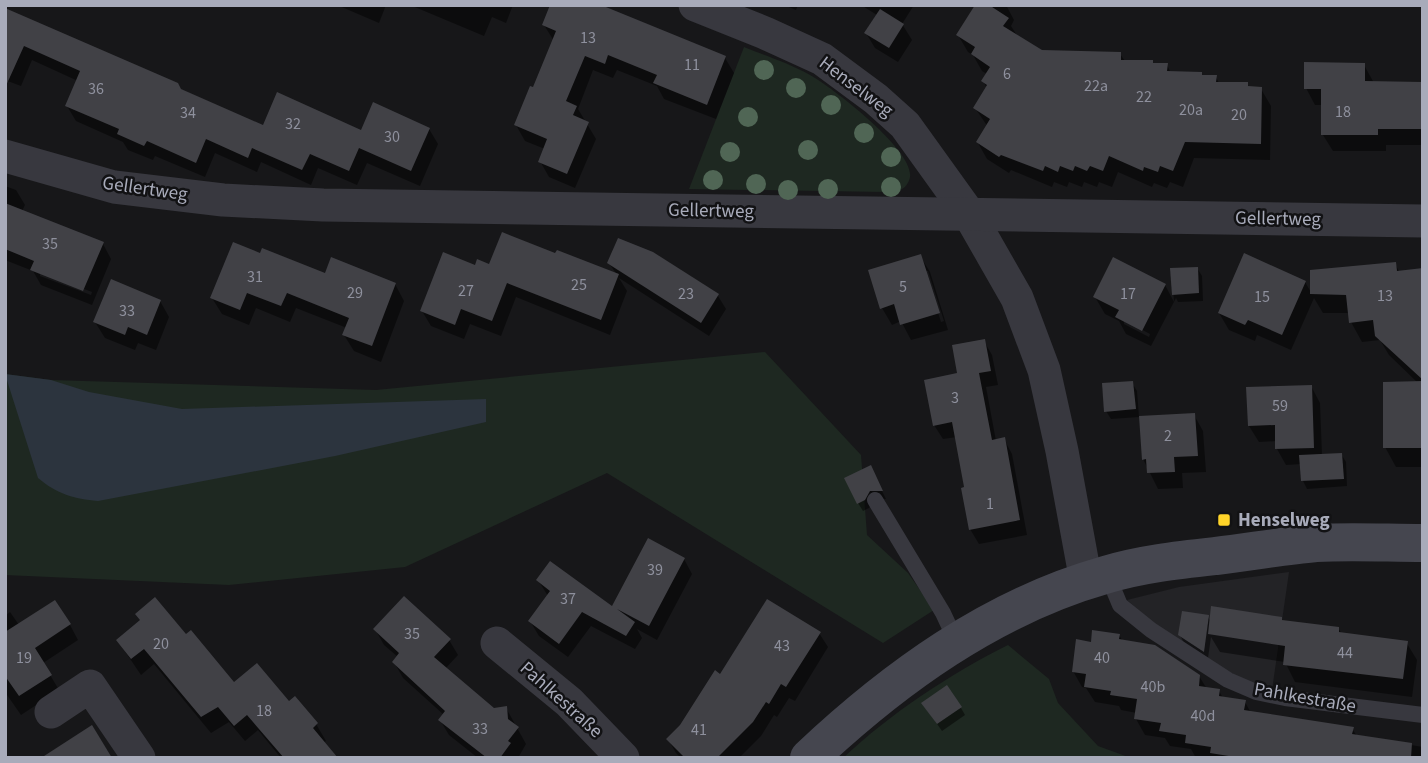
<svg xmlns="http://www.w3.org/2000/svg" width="1428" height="763" font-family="'Source Sans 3',sans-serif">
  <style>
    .built { fill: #232326 }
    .green { fill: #1e2821 }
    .water { fill: #2c343e }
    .shadow { fill: #0007; fill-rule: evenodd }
    .building { fill: #414146 }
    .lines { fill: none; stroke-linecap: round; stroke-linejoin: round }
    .lane { stroke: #38383f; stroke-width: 16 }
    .street { stroke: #38383f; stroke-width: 33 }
    .secondary { stroke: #45464f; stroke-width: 38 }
    .tree { fill: #506655 }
    .poi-dot { fill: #ffd429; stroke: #121214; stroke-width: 2.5 }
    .labels { text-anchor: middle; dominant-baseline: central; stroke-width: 5; stroke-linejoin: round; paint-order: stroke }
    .number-label { font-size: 16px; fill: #8e909d }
    .street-label { font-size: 19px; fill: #a8abba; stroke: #121214 }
    .poi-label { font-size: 19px; font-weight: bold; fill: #a8abba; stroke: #121214; text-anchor: start }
  </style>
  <rect width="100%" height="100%" fill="#171719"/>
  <polygon class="built" points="1289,572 1272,690 1250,684 1207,659 1159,628 1127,600 1179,587"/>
  <g class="green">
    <path d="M744 47C766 56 789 63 810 75 832 87 915 151 910 177 907 191 896 192 885 192L689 189Z"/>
    <polygon points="765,352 861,455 867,535 908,573 934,610 883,643 607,473 405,567 229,585 5,575 5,374 51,380 376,390"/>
    <path d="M1008 645 1049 679 1058 703 1098 746 1131 758H843C891 713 950 674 1008 645Z"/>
  </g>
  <path class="water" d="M5 374 51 380 89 392 182 409 486 399V422L335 456 98 501C74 499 57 494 38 478Z"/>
  <g class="shadow">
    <polygon points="337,5 386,5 379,23"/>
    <polygon points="410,5 513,5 506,23 492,17 484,36"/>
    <polygon points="784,5 798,5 796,10"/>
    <polygon points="861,5 914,5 902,24 912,40 898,62 875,48 866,33 877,15"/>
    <polygon points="977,5 1006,5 1014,20 1011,26 1018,37 1042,52 1120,54 1125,61 1167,65 1171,73 1201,73 1203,77 1216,77 1219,83 1247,84 1250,88 1261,89 1271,106 1270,160 1194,158 1183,187 1170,182 1167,188 1154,183 1152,187 1118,172 1112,187 1099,182 1097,187 1084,182 1082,187 1069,182 1067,187 1054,182 1052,187 1011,170 1009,173 987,159 978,143 988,127 975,108 987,88 983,81 987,74 982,71 973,55 968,52 958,35"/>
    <polygon points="5,10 264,127 362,132 429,129 438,144 420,186 367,163 357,185 318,168 311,185 261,162 257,172 215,153 205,177 155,156 153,160 128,150 123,142 76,121 67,106 78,81 32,60 21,86 5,80"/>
    <polygon points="544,25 725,58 734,73 716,119 664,99 657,86 617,70 613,78 593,70 578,109 596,139 575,188 549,177 540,161 545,149 525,141 516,125 534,89 554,41"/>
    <polygon points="1364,65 1374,83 1423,83 1423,145 1386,145 1386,151 1333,151 1323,135 1323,105 1315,105 1306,88"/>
    <path d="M5 186 16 190 25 205 22 211 103 244 111 259 92 305 41 285 33 271 5 260ZM40 272 92 292 91 295 40 276Z"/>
    <path d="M920 256 930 272 948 330 911 340 901 321 892 325 882 308ZM925 271H928L944 321 941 322Z"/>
    <polygon points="609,263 718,296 726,309 709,336 619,278 627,291 610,335 516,297 501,336 470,324 464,339 431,326 422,311 476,267 617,275"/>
    <polygon points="1395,264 1400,273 1423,270 1423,467 1396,467 1385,447 1418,383 1389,355 1380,340 1362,342 1351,322 1350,313 1323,313 1314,298 1291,350 1257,335 1255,341 1229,330 1219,313 1305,282 1312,294 1312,271"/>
    <path d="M1197 268 1202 276 1203 301 1178 302 1176 298 1151 346 1126 334 1119 321 1105 314 1095 297 1165 285 1174 302 1172 270ZM1124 320 1150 334 1149 337 1124 324Z"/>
    <polygon points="326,275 395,284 404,301 381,362 354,351 344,335 347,328 296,308 290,322 256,308 249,325 222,314 212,298"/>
    <polygon points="160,301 169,317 156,350 138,343 135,350 105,338 95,322"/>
    <polygon points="984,341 992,355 998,385 986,387 996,441 1004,439 1012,454 1027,535 979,544 970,529 957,437 943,439 934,425 959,375"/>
    <polygon points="1132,383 1137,391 1139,417 1111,419 1106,411"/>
    <polygon points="1311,386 1320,403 1322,455 1341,454 1346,462 1347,486 1307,489 1303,481 1302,464 1286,465 1277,449 1277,441 1259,442 1249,426"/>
    <polygon points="1194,415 1203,431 1206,472 1182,473 1183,488 1158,489 1143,459"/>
    <polygon points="874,475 886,499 875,498 869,508 863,511 858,503"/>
    <polygon points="684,559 692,574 657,640 637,629 642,638 635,649 591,626 568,657 539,636 530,621 548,596 538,580 613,609"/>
    <polygon points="10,612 19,625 70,625 78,640 43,663 59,690 21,715 5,692 5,616"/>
    <polygon points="1208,617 1211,622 1281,618 1284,622 1338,628 1342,634 1406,642 1417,660 1412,697 1295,682 1285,662 1220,652 1211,637 1208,658 1184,643 1180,635"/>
    <polygon points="375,629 449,640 458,655 445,669 494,709 506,708 526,744 518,758 478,758 449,735 440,720 444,715 403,678 394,662 398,657 384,645"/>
    <polygon points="819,633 828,647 795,701 789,698 777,717 774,715 761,736 739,758 681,758 676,753 668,739 681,727"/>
    <polygon points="1119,635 1122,640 1199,676 1207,689 1219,691 1223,698 1245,702 1251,713 1352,729 1357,736 1423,747 1423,758 1196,758 1191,749 1170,746 1165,738 1145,735 1136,719 1137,713 1121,710 1119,706 1095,702 1086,688 1082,687 1073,671 1092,644"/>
    <polygon points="186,637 234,685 289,703 316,724 326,741 323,743 336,758 281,758 258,730 245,741 229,722 211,733 154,664 141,675 118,641"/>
    <polygon points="961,708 965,715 942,731 928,711"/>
  </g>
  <g class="building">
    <polygon points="550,5 601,5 726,56 707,105 653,83 657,75 608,55 605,64 585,56 566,101 577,106 573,115 589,122 567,174 538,162 547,139 514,125 530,86 533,87 556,31 542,25"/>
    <polygon points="975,5 989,5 1009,18 1003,26 1042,50 1121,52 1121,60 1153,60 1153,63 1168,63 1167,71 1202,72 1202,75 1217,75 1216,82 1248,82 1248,86 1262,87 1261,144 1185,142 1173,171 1160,166 1158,172 1144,167 1143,171 1109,156 1103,171 1090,166 1087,171 1075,166 1073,171 1060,166 1058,172 1045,166 1043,171 1001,155 999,157 976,142 990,119 973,108 987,85 981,81 990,67 971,54 975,47 956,35"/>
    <polygon points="5,8 178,83 181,89 263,125 277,92 361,130 373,102 430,128 411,171 359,148 349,171 310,154 302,170 252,148 248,158 206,139 196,163 147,141 144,146 117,134 119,129 65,106 80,71 24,46 5,88"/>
    <polygon points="880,9 904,24 889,48 864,33"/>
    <polygon points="1304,62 1365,63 1365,81 1423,82 1423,129 1378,129 1378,135 1321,135 1321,89 1304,89"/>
    <polygon points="5,203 104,242 83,291 30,270 34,261 5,249"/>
    <polygon points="502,232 555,253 557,250 619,274 601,320 507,283 492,321 461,309 455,325 420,311 443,252 475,265 477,259 489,264"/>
    <polygon points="618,238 653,252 719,294 701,323 607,263"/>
    <polygon points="233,242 260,253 262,248 325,273 331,257 396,283 372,346 342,335 349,318 287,293 281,306 247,293 240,310 210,298"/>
    <polygon points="1244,253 1306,281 1282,335 1248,320 1245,325 1218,313"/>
    <polygon points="921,254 940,313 900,325 894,304 880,309 868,270"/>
    <polygon points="1113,257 1166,284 1142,331 1115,317 1119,310 1093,297"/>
    <polygon points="1396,262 1397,271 1423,268 1423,380 1375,336 1373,320 1349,323 1346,295 1310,294 1310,270"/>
    <polygon points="1198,267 1199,293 1172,295 1170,268"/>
    <polygon points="111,279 161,300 147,335 128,327 125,335 93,322"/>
    <polygon points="985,339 991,371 979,373 992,440 1005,437 1020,520 969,530 961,488 964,487 952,422 933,426 924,380 957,373 952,345"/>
    <polygon points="1133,381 1136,409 1104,412 1102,383"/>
    <polygon points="1423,381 1423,448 1383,448 1383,382"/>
    <polygon points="1312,385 1314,448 1275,449 1275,425 1248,426 1246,387"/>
    <polygon points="1195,413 1198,456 1174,457 1175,472 1147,473 1146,459 1142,460 1139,416"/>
    <polygon points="1342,453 1344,479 1301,481 1299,455"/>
    <polygon points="871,465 883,491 870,491 865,500 857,504 844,478"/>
    <polygon points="648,538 685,558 649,626 617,609 635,622 626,636 582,612 559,644 528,621 550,591 536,580 550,561 612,606"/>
    <polygon points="404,596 451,639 434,657 494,708 507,706 508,719 519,727 508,741 511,743 500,758 487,758 438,720 445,711 392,662 399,653 373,629"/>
    <polygon points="155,597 186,634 191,630 234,682 257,663 289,701 295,696 318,723 313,728 338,758 284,758 247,715 234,726 218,707 201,717 144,649 131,659 116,640 140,620 135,614"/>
    <polygon points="767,599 821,632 786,687 781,684 769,704 766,702 753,722 717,758 685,758 666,739 680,725 715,670 720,674"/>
    <polygon points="55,600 71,624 35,648 52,675 19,696 5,676 5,632"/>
    <polygon points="1211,606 1282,617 1282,620 1339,627 1339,632 1408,641 1403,679 1283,665 1285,646 1208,634"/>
    <polygon points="1182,611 1209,615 1204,652 1178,635"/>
    <polygon points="1092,630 1120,634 1119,639 1155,645 1200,675 1199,686 1220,689 1219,696 1246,700 1244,710 1354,727 1352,734 1412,743 1411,758 1241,758 1210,753 1211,747 1185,743 1186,735 1159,731 1161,723 1134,719 1137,699 1110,695 1111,691 1084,687 1086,674 1072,672 1076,639 1091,642"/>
    <polygon points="947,685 962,707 937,724 921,703"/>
    <polygon points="92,725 112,758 41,758"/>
  </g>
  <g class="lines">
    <g class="lane">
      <polyline points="875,500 943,613 956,641"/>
      <polyline points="1107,574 1120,605 1151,630 1228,680 1256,692 1285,698 1423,715"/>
    </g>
    <g class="street">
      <polyline points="695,5 765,33 822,59 876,99 905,125 969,214 1017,298 1044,370 1062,451 1086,581"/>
      <polyline points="5,156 114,187 223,200 323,205 1423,221"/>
      <polyline points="497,643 569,702 623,758"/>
      <polyline points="51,712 90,686 139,758"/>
    </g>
    <path class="secondary" d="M809 758C894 678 992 607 1105 575 1141 564 1179 560 1216 556 1249 552 1283 546 1316 543 1351 541 1388 543 1423 543"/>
  </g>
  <g class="tree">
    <circle cx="764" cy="70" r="10"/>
    <circle cx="796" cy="88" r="10"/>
    <circle cx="831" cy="105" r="10"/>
    <circle cx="748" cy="117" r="10"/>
    <circle cx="864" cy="133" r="10"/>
    <circle cx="808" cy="150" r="10"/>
    <circle cx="730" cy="152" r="10"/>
    <circle cx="891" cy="157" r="10"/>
    <circle cx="713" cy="180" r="10"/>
    <circle cx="756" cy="184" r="10"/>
    <circle cx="891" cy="187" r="10"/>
    <circle cx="828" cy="189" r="10"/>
    <circle cx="788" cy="190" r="10"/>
  </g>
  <rect class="poi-dot" x="1217" y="513" width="14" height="14" rx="3.5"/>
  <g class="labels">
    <g class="number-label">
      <text x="588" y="38">13</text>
      <text x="692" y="65">11</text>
      <text x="1007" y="74">6</text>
      <text x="1096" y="86">22a</text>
      <text x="96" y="89">36</text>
      <text x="1144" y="97">22</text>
      <text x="1191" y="110">20a</text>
      <text x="1343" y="112">18</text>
      <text x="188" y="113">34</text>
      <text x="1239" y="115">20</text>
      <text x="293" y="124">32</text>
      <text x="392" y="137">30</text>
      <text x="50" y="244">35</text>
      <text x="255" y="277">31</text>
      <text x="579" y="285">25</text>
      <text x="903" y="287">5</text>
      <text x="466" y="291">27</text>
      <text x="355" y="293">29</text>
      <text x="686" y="294">23</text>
      <text x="1128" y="294">17</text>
      <text x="1385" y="296">13</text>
      <text x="1262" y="297">15</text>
      <text x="127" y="311">33</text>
      <text x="955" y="398">3</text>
      <text x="1280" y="406">59</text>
      <text x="1168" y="436">2</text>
      <text x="990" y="504">1</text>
      <text x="655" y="570">39</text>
      <text x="568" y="599">37</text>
      <text x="412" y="634">35</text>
      <text x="161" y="644">20</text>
      <text x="782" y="646">43</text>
      <text x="1345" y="653">44</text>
      <text x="24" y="658">19</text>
      <text x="1102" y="658">40</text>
      <text x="1153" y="687">40b</text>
      <text x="264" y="711">18</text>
      <text x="1203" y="716">40d</text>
      <text x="480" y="729">33</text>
      <text x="699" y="730">41</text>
    </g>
    <g class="street-label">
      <text transform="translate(856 87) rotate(37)">Henselweg</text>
      <text transform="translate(145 189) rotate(8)">Gellertweg</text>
      <text transform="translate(711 211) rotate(1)">Gellertweg</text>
      <text transform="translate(1278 219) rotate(1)">Gellertweg</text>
      <text transform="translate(1305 698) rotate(10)">Pahlkestraße</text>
      <text transform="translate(561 700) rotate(42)">Pahlkestraße</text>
    </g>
    <g class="poi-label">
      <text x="1238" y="520">Henselweg</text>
    </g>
  </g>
  <rect width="1428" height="763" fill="none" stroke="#a8abba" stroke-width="14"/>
</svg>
